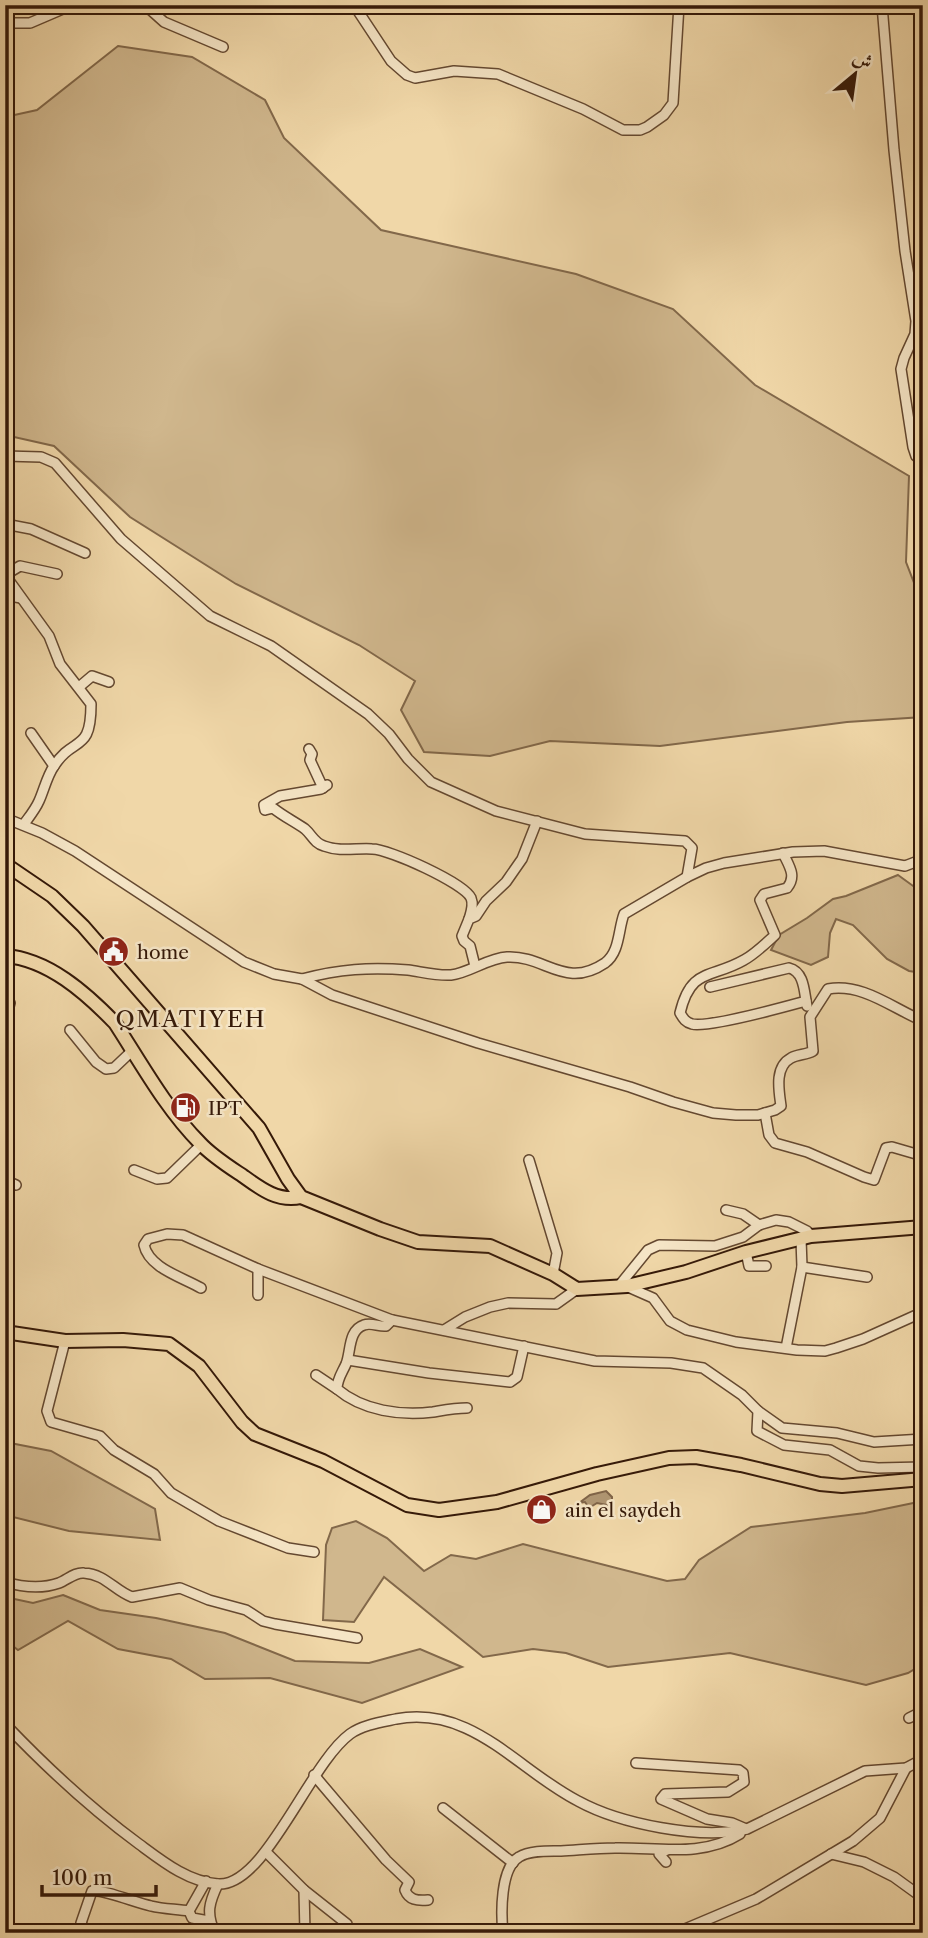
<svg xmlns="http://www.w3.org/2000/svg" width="928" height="1938" font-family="'Libre Caslon Text',Amiri,serif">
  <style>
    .green { fill: #d0b78d; stroke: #82684a; stroke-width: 2 }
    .water { fill: #b09672; stroke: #7f6448; stroke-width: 2 }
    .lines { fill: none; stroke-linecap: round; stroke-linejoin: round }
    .minor-casing { stroke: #644830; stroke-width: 12 }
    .major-casing { stroke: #351908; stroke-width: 16 }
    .minor { stroke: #f5e5c6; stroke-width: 9 }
    .major { stroke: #f0d7a8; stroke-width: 12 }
    .labels { text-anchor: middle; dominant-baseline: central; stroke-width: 5; stroke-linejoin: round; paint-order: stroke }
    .poi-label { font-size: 19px; fill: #351908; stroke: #f5e5c6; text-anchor: start }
    .quarter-label { font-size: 23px; letter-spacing: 2px; fill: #351908; stroke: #f5e5c6 }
  </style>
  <rect width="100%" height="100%" fill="#f0d7a8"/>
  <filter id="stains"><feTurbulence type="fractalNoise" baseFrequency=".00286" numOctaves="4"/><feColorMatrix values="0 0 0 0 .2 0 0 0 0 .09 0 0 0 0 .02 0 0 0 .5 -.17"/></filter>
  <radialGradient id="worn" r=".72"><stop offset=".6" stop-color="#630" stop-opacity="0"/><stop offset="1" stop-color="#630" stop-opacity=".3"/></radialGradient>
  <g class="green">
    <polygon points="118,46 192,57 265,100 284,138 381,230 576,274 673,309 755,385 909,476 906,562 923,606 923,717 847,722 660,746 550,741 490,756 424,752 401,710 415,681 359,645 236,584 130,517 54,446 5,435 5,117 37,110"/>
    <polygon points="898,875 920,891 923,890 923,973 909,971 887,959 853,925 836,919 830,933 828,957 811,965 771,950 779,935 807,918 833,899 846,896"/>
    <polygon points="5,1442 51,1451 155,1509 160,1540 69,1531 5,1515"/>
    <polygon points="923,1501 923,1664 908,1673 866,1685 730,1653 608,1667 566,1653 533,1649 483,1657 384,1577 354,1622 323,1620 326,1545 332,1528 356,1521 387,1538 424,1571 451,1555 476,1559 523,1544 667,1581 685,1579 699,1560 751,1527 865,1513"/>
    <polygon points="63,1595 100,1610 156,1618 225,1633 295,1661 369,1663 420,1649 462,1667 362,1703 270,1678 205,1679 171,1659 118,1649 68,1621 18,1650 5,1640 5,1597 33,1603"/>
  </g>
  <polygon class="water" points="606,1491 612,1497 612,1503 607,1505 597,1503 589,1508 585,1502 579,1503 590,1495"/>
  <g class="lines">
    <defs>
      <g id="minor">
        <polyline points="145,5 164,22 223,47"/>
        <polyline points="354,5 391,61 407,75 415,78 454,71 498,74 583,109 623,130 640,130 647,127 664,115 673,103 679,5"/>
        <polyline points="882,5 894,150 905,251 916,321 915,334 904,358 901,369 913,447 916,456 923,461"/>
        <polyline points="5,23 30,23 72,5"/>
        <polyline points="5,456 41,457 55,463 121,539 210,616 271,646 368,714 389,734 408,759 431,782 496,811 585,834 685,841 692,848 687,877"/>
        <polyline points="5,524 31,529 85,553"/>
        <path d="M5 575 49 636 60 664 91 704C91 754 74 735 54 766 47 776 44 790 39 801 35 810 29 817 24 824"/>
        <polyline points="5,575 20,566 57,574"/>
        <polyline points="5,595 21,598"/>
        <polyline points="79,687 92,676 109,682"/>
        <polyline points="31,733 54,766"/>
        <polyline points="309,749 312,754 310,760 323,788"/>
        <path d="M327 785 321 789 280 796 264 805 265 810 273 808C283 816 295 822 305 829 312 835 314 843 324 846 340 852 356 848 372 849 389 849 464 883 471 898 474 905 471 912 469 919"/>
        <path d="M5 818 42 833 75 851 244 962 274 974 302 979 332 995 478 1043 630 1087 673 1102 713 1113 736 1115H758L775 1110 781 1106C779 1091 774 1067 791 1058 798 1054 806 1055 813 1051L810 1017 828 989C863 983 892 1008 923 1021"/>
        <path d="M783 853C789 866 797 876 787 888L764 894 760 900 775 935C765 944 755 954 744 960 711 979 691 967 680 1013 683 1018 685 1022 692 1024 709 1028 784 1007 806 1001"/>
        <polyline points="475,966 470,946 464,941 462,936 469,919 476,916 486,901 506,882 522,859 537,821"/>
        <path d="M302 979C339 969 370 967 408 970 422 972 437 976 451 975 469 973 488 958 507 957 545 955 565 990 605 963 620 952 618 930 624 914L687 877 706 868 724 863 793 852 824 851 905 866 923 859"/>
        <path d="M710 987 789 968C805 972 804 993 807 1006"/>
        <polyline points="5,996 10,1003 5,1021"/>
        <polyline points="70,1030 96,1062 106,1069 114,1068 133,1050"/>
        <polyline points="765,1113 769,1135 775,1143 807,1152 864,1177 874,1180 886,1148 892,1147 923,1156"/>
        <polyline points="529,1160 557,1253 553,1274"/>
        <polyline points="134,1170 157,1179 167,1178 201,1145"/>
        <polyline points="5,1180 16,1185"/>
        <polyline points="726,1210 743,1214 759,1225"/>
        <polyline points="746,1252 749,1266 766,1266"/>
        <polyline points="802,1267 867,1277"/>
        <polyline points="618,1287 648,1250 659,1245 715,1246 743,1237 759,1225 776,1220 789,1222 807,1231 811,1236"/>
        <polyline points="628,1287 653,1298 670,1321 687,1330 736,1342 797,1350 825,1351 836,1348 863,1339 923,1312"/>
        <path d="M201 1288C182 1277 149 1268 144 1245L148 1239 167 1234 183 1235 258 1269 392 1320 595 1361 671 1363 703 1368 742 1395 758 1411 757 1431 784 1445 830 1450 859 1466 878 1468 923 1467"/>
        <polyline points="258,1295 258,1269"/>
        <path d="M392 1320 386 1326C379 1327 371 1322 364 1325 348 1330 351 1352 346 1364 342 1373 337 1379 337 1389 363 1411 401 1416 433 1412 445 1410 455 1408 467 1408"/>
        <polyline points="444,1330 465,1317 490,1307 508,1303 556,1304 577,1289"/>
        <polyline points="65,1341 47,1411 51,1422 100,1436 114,1450 154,1474 171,1493 219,1521 288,1548 314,1552"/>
        <polyline points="786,1348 802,1267 801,1239"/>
        <polyline points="348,1360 429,1373 510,1382 517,1377 524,1346"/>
        <polyline points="316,1375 337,1389"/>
        <polyline points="758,1411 782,1428 837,1433 874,1442 923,1439"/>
        <path d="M5 1582C22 1587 42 1589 59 1583 67 1580 75 1572 84 1573 105 1574 115 1591 132 1597L180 1588 209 1600 246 1610 263 1621 275 1624 357 1638"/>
        <polyline points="909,1718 923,1711"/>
        <path d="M5 1724C47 1768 90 1808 139 1844 162 1861 188 1882 218 1884 265 1887 309 1764 350 1734 362 1725 382 1722 396 1719 472 1705 516 1769 578 1801 620 1824 701 1840 747 1829L865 1771 906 1768 923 1759"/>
        <polyline points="636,1763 739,1770 743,1773 744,1782 728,1792 665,1794 661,1799 707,1819 732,1823 746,1829"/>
        <path d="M314 1775 386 1860 409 1882 405 1890C409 1900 417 1901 428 1900"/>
        <polyline points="443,1808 513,1863"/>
        <polyline points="266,1852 304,1890 347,1924"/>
        <polyline points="831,1854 864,1862 894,1877 923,1898"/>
        <polyline points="666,1862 659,1854 667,1850"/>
        <polyline points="304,1890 305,1933"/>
        <polyline points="189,1911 192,1918 209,1921"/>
        <path d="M87 1933 81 1923 92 1891C102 1889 137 1903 151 1906 163 1909 176 1909 189 1911L206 1881"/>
        <path d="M215 1933C206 1913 209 1903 218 1884"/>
        <path d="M503 1933C501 1914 500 1868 519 1857 530 1850 549 1851 561 1851 579 1850 597 1848 615 1848 657 1847 702 1858 740 1834"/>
        <polyline points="666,1933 685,1929 756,1899 853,1841 880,1818 906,1768"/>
      </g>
      <g id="major">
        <polyline points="5,864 52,896 83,926 259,1128 288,1179 301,1197 380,1229 418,1242 490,1246 553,1274 577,1289 627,1286 686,1272 746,1252 811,1236 923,1227"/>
        <path d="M5 956C48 959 86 993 115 1023 141 1063 166 1109 200 1143 212 1156 228 1166 243 1176 261 1189 278 1202 301 1197"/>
        <polyline points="5,1332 65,1341 123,1340 169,1344 199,1366 242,1422 255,1434 323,1461 407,1505 439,1510 497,1502 597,1474 669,1458 696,1457 741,1465 820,1484 842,1486 923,1479"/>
      </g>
    </defs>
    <use href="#minor" class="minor-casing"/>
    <use href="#major" class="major-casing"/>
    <use href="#minor" class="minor"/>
    <use href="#major" class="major"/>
  </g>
  <defs>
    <symbol id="civic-disc" viewBox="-11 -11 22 22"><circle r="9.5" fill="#8f2418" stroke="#f5e5c6"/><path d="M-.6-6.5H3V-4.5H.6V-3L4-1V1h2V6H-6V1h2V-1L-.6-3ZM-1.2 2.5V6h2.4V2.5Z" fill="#fff"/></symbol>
    <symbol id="fuel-disc" viewBox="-11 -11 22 22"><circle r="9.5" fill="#8f2418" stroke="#f5e5c6"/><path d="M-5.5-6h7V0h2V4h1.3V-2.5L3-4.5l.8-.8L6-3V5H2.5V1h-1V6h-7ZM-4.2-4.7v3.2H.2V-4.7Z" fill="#fff"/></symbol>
    <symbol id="shop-disc" viewBox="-11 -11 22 22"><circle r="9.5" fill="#8f2418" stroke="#f5e5c6"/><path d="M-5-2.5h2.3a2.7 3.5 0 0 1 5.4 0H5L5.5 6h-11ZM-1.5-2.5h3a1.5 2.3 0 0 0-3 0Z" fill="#fff"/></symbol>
  </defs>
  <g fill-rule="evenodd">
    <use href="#civic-disc" x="96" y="934" width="35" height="35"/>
    <use href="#fuel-disc" x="168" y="1090" width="35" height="35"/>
    <use href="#shop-disc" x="524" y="1492" width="35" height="35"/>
  </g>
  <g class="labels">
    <g class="poi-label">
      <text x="137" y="952">home</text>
      <text x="208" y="1108">IPT</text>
      <text x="565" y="1510">ain el saydeh</text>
    </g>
    <g class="quarter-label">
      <text x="191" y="1019">QMATIYEH</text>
    </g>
  </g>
  <rect width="928" height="1938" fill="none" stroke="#f0d7a8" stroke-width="28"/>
  <rect x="7" y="7" width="914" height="1924" fill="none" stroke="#351908" stroke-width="3.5"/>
  <rect x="14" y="14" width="900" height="1910" fill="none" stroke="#351908" stroke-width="2"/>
  <g transform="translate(855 74) rotate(29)" stroke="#f5e5c6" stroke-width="5" paint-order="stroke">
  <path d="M0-5L12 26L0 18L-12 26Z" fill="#351908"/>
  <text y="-10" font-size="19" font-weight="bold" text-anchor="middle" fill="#351908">ش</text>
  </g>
  <path d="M42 1885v10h114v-10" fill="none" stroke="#351908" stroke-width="3.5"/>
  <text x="52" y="1885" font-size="21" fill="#351908" stroke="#f5e5c6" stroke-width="5" paint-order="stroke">100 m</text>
  <rect width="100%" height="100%" filter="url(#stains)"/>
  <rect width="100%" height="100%" fill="url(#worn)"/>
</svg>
